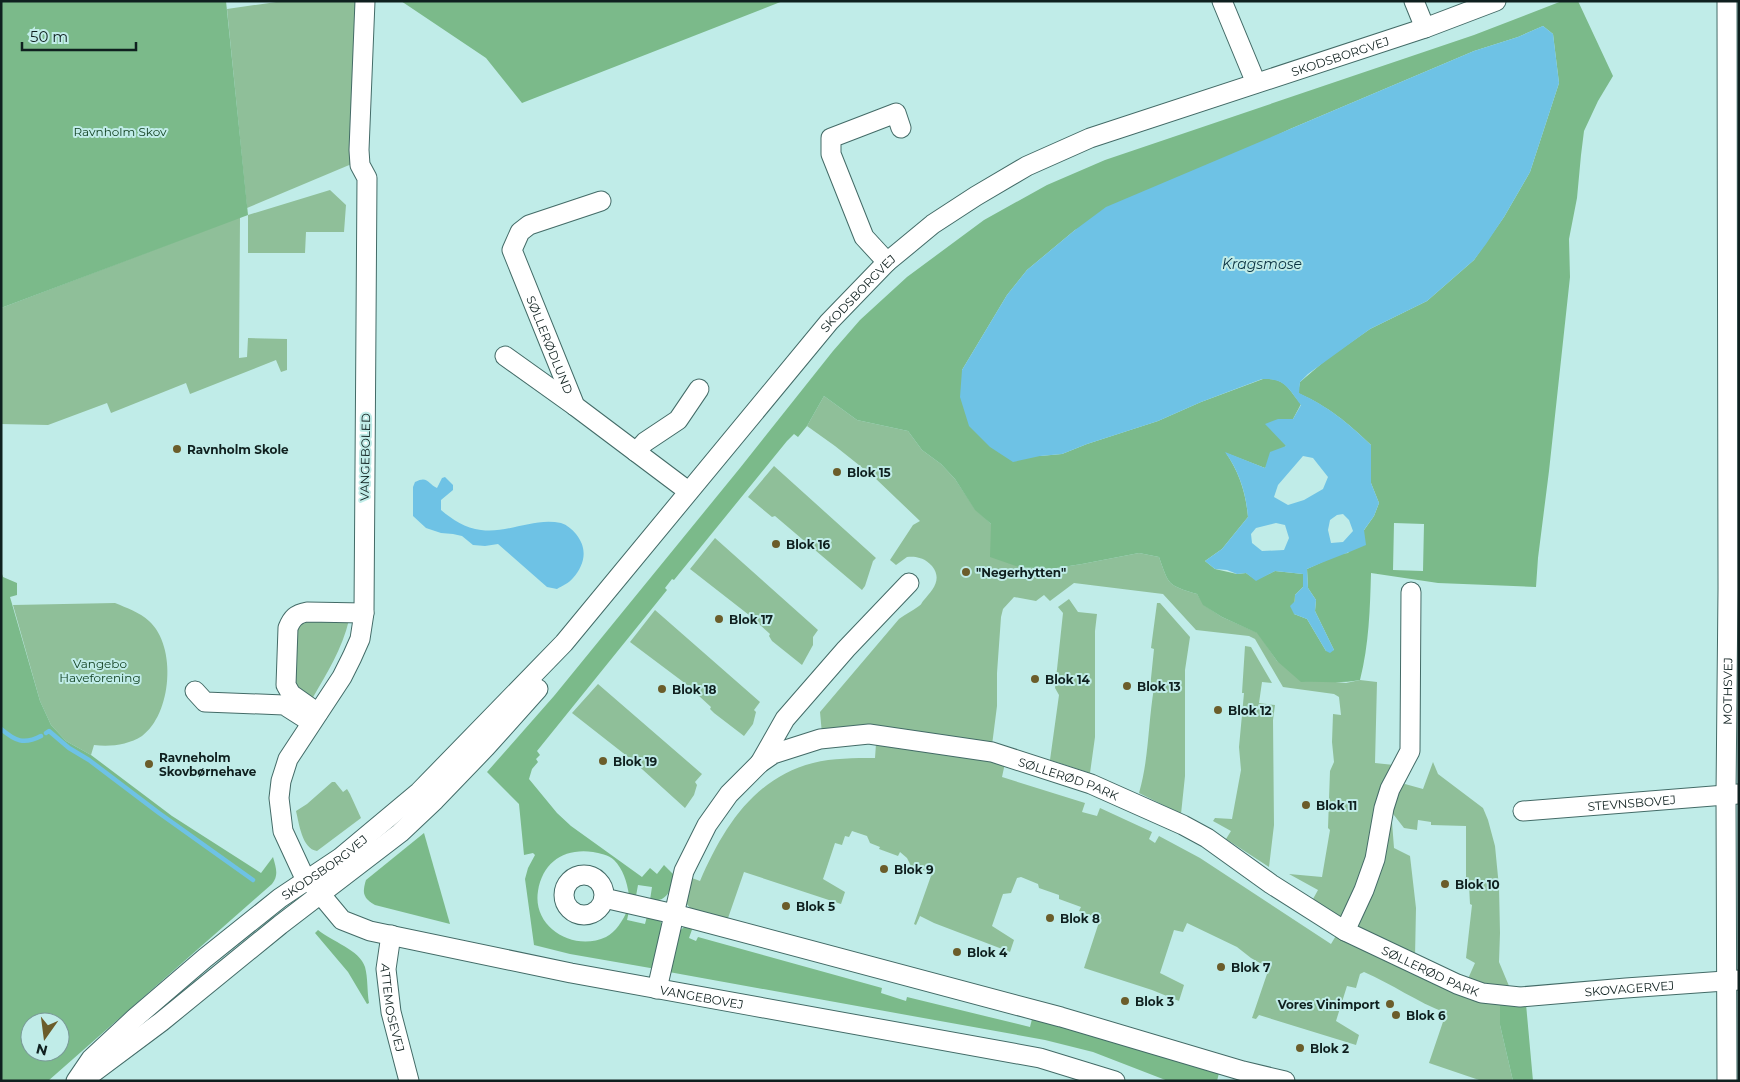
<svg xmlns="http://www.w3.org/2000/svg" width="1740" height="1082" font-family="Montserrat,sans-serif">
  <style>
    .green { fill: #8fbf99 }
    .forest { fill: #7bba8a; fill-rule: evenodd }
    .water { fill: #6ec2e5; fill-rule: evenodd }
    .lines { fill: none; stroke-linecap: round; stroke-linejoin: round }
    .stream { stroke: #6ec2e5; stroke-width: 4.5 }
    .minor-casing { stroke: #436b67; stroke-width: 21 }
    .minor { stroke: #fff; stroke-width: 19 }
    .poi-dot { fill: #6b5d2a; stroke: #c0ece8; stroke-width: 2 }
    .labels { text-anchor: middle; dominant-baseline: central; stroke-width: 4; stroke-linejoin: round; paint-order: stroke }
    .street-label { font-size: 12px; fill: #0f201f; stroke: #c0ece8 }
    .park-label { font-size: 12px; fill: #124222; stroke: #c0ece8 }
    .poi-label { font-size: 12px; font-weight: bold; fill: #0f201f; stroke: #c0ece8; text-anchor: start }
    .water-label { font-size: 14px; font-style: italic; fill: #0b3342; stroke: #c0ece8 }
  </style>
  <rect width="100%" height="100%" fill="#c0ece8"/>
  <g class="green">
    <polygon points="283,1 357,1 354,163 247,208 227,9"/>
    <polygon points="330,190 346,205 344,232 306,232 305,253 248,253 248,215"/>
    <polygon points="240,217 239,358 247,357 248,338 287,339 287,370 281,372 276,360 190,394 186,383 111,413 107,403 48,425 1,424 1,308"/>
    <path d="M824 396 857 420 908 431 922 450 941 464 955 479 975 509 991 524 1019 567 1050 569 1082 564 1139 553 1159 557C1169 585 1167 585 1197 594L1204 605 1222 617 1258 633 1277 661 1325 681 1346 683 1360 680 1377 682 1375 763 1394 765 1366 867 1341 918 1313 899 1318 890 1289 874 1322 877 1330 830 1328 828 1330 771 1334 762 1332 742 1333 714 1341 715 1339 697 1334 694 1283 687 1255 639 1249 636 1196 630 1163 594 1074 583 1050 601 1044 595 1036 601 1014 597 1003 609 1001 617 997 673V706L992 745 822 734 820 712 899 619C906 614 912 611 919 606 922 604 921 603 924 600 932 590 943 580 932 566 925 558 916 556 907 557L896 565 890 560 913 525 920 521 874 477 835 446 807 426Z"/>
    <polygon points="774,466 876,558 873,561 865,586 862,590 775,516 772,517 748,497"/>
    <polygon points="715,538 818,630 813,637 813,645 802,665 772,641 769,636 770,634 749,615 690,569"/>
    <polygon points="1069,599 1078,612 1097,614 1095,631 1095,737 1090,773 1050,760 1059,695 1055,688 1063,613 1058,607"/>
    <path d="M115 603C127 608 139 612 149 621 177 646 172 714 142 736 128 745 110 747 94 745L91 755 66 741 51 725 40 701 13 605Z"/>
    <path d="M1157 603H1160L1190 637 1185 670V776L1181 814 1139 793C1149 759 1148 723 1154 688H1150L1154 649 1151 648Z"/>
    <polygon points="655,610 760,702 754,710 756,712 753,724 744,736 714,713 710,709 711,707 686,684 630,642"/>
    <path d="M305 620H349C342 649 327 673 312 699L293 684 298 626Z"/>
    <polygon points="1245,646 1251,647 1272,683 1262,682 1259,703 1275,705 1273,720 1274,825 1269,867 1226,839 1231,831 1213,821 1215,818 1232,819 1241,770 1239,747 1244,693 1242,693"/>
    <polygon points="598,684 702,774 695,782 697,785 694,795 685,808 632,760 572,713"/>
    <path d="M876 744 910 746 1005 763 1002 777 1085 803 1082 812 1097 816 1100 808 1152 832 1149 839 1155 843 1159 836 1200 858 1331 944 1337 934 1362 950 1455 992 1500 1003V1025L1513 1081H1482L1429 1063 1446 1013C1417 1002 1392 984 1364 972L1360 974 1356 988 1347 986 1336 1021 1359 1035 1356 1045 1259 1015 1256 1019 1252 1018 1267 974V967L1251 958 1237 947 1187 923 1183 932 1174 930 1160 973 1184 985 1179 1001 1152 990 1084 968 1100 919 1079 911 1081 907 1059 899V895L1039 888 1038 884 1021 877 1017 878 1011 893 1003 894 992 926 1014 940 1010 952 934 923 920 916 916 925 914 924 932 873 911 866 907 858 900 852 898 856 879 849 880 847 870 843 867 836 852 831 849 837 845 836 842 845 835 843 823 879 845 892 841 904 744 872 727 921 691 909 686 903 692 878 700 881C723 828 754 778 813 763 833 758 854 758 875 758Z"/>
    <polygon points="1433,762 1438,774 1483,808 1488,820 1495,846 1499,887 1500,933 1499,962 1509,986 1506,989 1467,981 1475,963 1466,958 1472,905 1470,904 1469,885 1466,884 1466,826 1431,825 1431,822 1418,820 1417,830 1404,828 1390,810 1397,787 1405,784 1423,789"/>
    <path d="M332 782H335L343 792 347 789 350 794 361 818 317 851C302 849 299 823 296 811L307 804Z"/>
    <polygon points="1388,817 1392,822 1394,848 1410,856 1416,908 1415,957 1360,930 1358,927"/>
  </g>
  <g class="forest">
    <polygon points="1,1 226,1 248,215 1,308"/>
    <polygon points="401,1 783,1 522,103 486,58"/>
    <path d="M1562 1H1578L1613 76 1598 101 1584 131 1581 155 1577 198 1569 239 1570 277 1549 471 1538 558 1536 587 1438 583 1371 573C1370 609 1369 644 1360 680 1341 684 1321 681 1301 682L1277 661 1257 633 1222 617 1203 605 1197 594C1167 585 1169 585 1159 557L1139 553 1082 564 1050 569 1019 567 990 557 991 524 975 510 955 479 941 464 922 450 908 431 857 420 824 396 807 426 798 437 794 434 787 441 674 580 672 579 665 588 667 590 537 751 540 755 536 759 538 762 532 769 529 779 557 813 571 826 642 877 650 868 657 874 664 865 674 875C671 889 668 903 650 900L652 887 638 885 636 896 629 895C627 882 623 869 614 860 609 855 599 853 593 852 564 848 543 862 538 891 532 928 574 952 606 937 616 932 623 920 627 911H629L627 920 645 924 648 912 658 917 663 926 656 969 570 954 534 945 525 879 528 868 535 855 533 853 524 855 519 804 487 772 554 696 740 468 833 351 860 320 907 277 984 220 1047 185 1105 160 1474 35ZM1543 26 1553 34 1559 83 1530 172 1504 217 1474 260 1427 301 1370 329 1327 359 1300 382 1298 393C1329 407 1347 422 1371 445V483L1379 503 1374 516 1348 553 1340 554 1307 569 1308 588 1316 600 1315 611 1334 650 1326 651 1307 619 1294 614 1295 595 1303 587V574L1275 571 1256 580 1246 573 1237 574 1215 569 1205 561 1222 549 1248 517C1246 493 1239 472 1226 453L1265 468 1286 446 1278 419H1293L1301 404C1287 388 1286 378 1263 379L1201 402 1158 421 1087 444 1062 454 1040 456 962 370 1007 295 1027 270 1075 230 1290 129 1474 51 1518 37ZM1394 523 1424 524 1423 571 1393 570Z"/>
    <path d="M1 571 3 577 17 583V595L10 597 40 701 51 725 66 741 91 755 172 816 261 873 273 857C276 868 279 875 272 884L48 1081H1ZM30 1022H60V1052H30Z"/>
    <path d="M424 833 450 924 375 905C363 898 362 893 366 880Z"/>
    <polygon points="688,924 694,924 689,938 696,941 698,937 882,988 881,993 906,1001 907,997 1030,1027 1032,1019 1220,1069 1217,1081 1168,1081 1093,1052 1045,1040 669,972 678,932"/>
    <path d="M318 930C331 941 360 950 365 967 368 978 367 991 369 1003L367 1004 348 972 315 933Z"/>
    <polygon points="1500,1003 1526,1004 1533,1081 1513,1081 1500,1025"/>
  </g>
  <g class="water">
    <path d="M1543 26 1553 34 1559 83 1530 172 1504 217 1486 244 1474 260 1427 301 1370 329 1308 374 1300 382 1299 393C1329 407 1347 422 1371 445V483L1379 503 1374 516 1364 530 1366 545C1346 554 1327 560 1307 569L1308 588 1316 600 1315 611 1334 650 1330 653 1326 651 1307 619 1294 614 1290 606 1295 601V595L1303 587V574L1275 571 1256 581 1246 573 1237 574 1227 570 1215 569 1205 561 1222 549 1248 517C1246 493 1239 471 1225 452L1265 468 1270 452 1286 446 1265 424 1278 419H1293L1301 405C1288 388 1285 378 1262 379L1201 402 1158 421 1087 444 1062 454 1040 456 1013 462 990 447 969 426 960 397 962 370 1007 295 1027 270 1075 230 1106 207 1474 51 1518 37ZM1303 456 1313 458 1328 477 1323 489 1304 500 1288 505 1274 497 1278 485ZM1343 514 1349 520 1353 531 1343 542 1331 543 1328 530 1330 520 1337 515ZM1276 523 1285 525 1289 538 1284 550 1262 551 1252 543 1251 534 1256 528Z"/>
    <path d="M445 477 453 485V490L441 500V510C453 520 465 528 481 530 507 534 534 517 561 523 567 525 572 529 576 534 588 549 585 564 573 578 569 583 562 586 557 589L547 587 498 544 485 546 473 545 462 536 453 534 441 533 426 528 413 516V487L415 482C428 475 428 484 437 488L442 478Z"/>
  </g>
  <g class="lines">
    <g class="stream">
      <path d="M1 729C15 741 24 745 41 736"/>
      <polyline points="46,733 49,731 69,748 89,760 159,813 253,880"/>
    </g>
    <defs>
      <g id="minor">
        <path id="s1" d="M365 1 359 150 360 165 367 178 364 613 360 639 352 657 342 677 288 759 281 781 279 798 283 831 302 872 342 920 370 931 571 973 1040 1058 1115 1081"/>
        <polyline points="1222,1 1256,83"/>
        <polyline points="1414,1 1425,28"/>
        <path id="s2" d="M601 201 529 225 520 232 512 250 575 406 688 491"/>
        <polyline points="887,262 864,237 831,154 831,138 896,113 901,128"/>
        <polyline points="505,356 575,406"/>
        <polyline points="636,452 645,442 678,420 699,389"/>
        <polyline points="195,691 205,702 284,705 306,719"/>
        <path d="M318 713 291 694 286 685 288 628C292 618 296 614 307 612L364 613"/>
        <polyline points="760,763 785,719 846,649 909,583"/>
        <path id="s3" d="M1523 811 1738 794"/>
        <circle cx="584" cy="895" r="20"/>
        <polyline points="604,898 674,914 1061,1017 1243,1071 1285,1081"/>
        <polyline points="1345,931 1364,890 1375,859 1384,808 1390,789 1410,751 1411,592"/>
        <path id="s4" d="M391 935 386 969 391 1012 409 1081"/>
        <path id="s5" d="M657 989 684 871 707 825 729 794 760 763 773 754 820 739 869 734 992 752 1091 784 1183 825 1207 838 1271 884 1345 931 1457 984 1482 993 1520 997 1626 988 1739 980"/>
        <polyline points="90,1075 161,1022 280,925 400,833 435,800 486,747 538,689"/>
        <path id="s6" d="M76 1081 91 1059 135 1018 205 958 280 898 340 858 419 792 564 643 829 322 887 262 933 224 976 196 1027 166 1090 138 1425 28 1496 1"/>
        <path id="s7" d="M1727 1081 1726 795 1728 589 1727 1"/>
      </g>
    </defs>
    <use href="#minor" class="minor-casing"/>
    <use href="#minor" class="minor"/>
  </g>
  <g class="poi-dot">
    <circle cx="177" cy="449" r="5"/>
    <circle cx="837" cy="472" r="5"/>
    <circle cx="776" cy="544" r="5"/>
    <circle cx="966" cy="572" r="5"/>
    <circle cx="719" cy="619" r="5"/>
    <circle cx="1035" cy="679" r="5"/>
    <circle cx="1127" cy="686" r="5"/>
    <circle cx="662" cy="689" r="5"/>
    <circle cx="1218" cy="710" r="5"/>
    <circle cx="603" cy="761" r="5"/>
    <circle cx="149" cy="764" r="5"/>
    <circle cx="1306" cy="805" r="5"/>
    <circle cx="884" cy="869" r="5"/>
    <circle cx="1445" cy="884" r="5"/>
    <circle cx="786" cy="906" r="5"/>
    <circle cx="1050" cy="918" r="5"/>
    <circle cx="957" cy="952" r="5"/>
    <circle cx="1221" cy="967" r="5"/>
    <circle cx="1125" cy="1001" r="5"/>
    <circle cx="1390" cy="1004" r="5"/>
    <circle cx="1396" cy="1015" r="5"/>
    <circle cx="1300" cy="1048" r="5"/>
  </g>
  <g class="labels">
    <g class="street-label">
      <text stroke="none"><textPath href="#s6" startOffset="1660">SKODSBORGVEJ</textPath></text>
      <text stroke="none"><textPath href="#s6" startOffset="1115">SKODSBORGVEJ</textPath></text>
      <text stroke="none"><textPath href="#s2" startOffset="209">SØLLERØDLUND</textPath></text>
      <text transform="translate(365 457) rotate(-89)">VANGEBOLED</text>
      <text stroke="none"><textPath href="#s7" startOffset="390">MOTHSVEJ</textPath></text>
      <text stroke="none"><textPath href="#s5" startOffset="574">SØLLERØD PARK</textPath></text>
      <text stroke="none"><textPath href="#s3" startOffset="109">STEVNSBOVEJ</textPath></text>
      <text stroke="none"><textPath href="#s6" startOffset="329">SKODSBORGVEJ</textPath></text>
      <text stroke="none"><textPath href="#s5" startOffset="986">SØLLERØD PARK</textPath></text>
      <text stroke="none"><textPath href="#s5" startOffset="1190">SKOVAGERVEJ</textPath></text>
      <text stroke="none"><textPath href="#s1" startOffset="1330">VANGEBOVEJ</textPath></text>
      <text stroke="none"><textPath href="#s4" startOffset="74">ATTEMOSEVEJ</textPath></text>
    </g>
    <g class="park-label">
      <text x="120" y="131">Ravnholm Skov</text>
      <text x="100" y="663">Vangebo<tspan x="100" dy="14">Haveforening</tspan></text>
    </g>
    <g class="poi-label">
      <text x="187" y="449">Ravnholm Skole</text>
      <text x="847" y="472">Blok 15</text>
      <text x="786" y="544">Blok 16</text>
      <text x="976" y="572">"Negerhytten"</text>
      <text x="729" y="619">Blok 17</text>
      <text x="1045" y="679">Blok 14</text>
      <text x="1137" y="686">Blok 13</text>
      <text x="672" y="689">Blok 18</text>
      <text x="1228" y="710">Blok 12</text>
      <text x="159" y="757">Ravneholm<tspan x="159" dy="14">Skovbørnehave</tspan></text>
      <text x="613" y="761">Blok 19</text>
      <text x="1316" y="805">Blok 11</text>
      <text x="894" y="869">Blok 9</text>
      <text x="1455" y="884">Blok 10</text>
      <text x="796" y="906">Blok 5</text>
      <text x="1060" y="918">Blok 8</text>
      <text x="967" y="952">Blok 4</text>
      <text x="1231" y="967">Blok 7</text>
      <text x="1135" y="1001">Blok 3</text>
      <text x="1380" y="1004" text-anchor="end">Vores Vinimport</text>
      <text x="1406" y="1015">Blok 6</text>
      <text x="1310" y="1048">Blok 2</text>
    </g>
    <g class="water-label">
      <text x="1262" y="264">Kragsmose</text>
    </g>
  </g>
  <rect width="1740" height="1082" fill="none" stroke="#0f201f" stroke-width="5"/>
  <g transform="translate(45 1037) rotate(194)"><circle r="24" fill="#c0ece8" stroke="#799a98"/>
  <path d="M0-4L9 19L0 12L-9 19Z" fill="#6b5d2a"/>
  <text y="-8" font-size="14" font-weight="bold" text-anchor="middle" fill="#0f201f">N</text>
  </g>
  <path d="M22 42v8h114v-8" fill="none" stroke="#0f201f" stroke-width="2.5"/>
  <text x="30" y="42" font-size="15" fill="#0f201f" stroke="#c0ece8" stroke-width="4" paint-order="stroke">50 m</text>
</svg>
